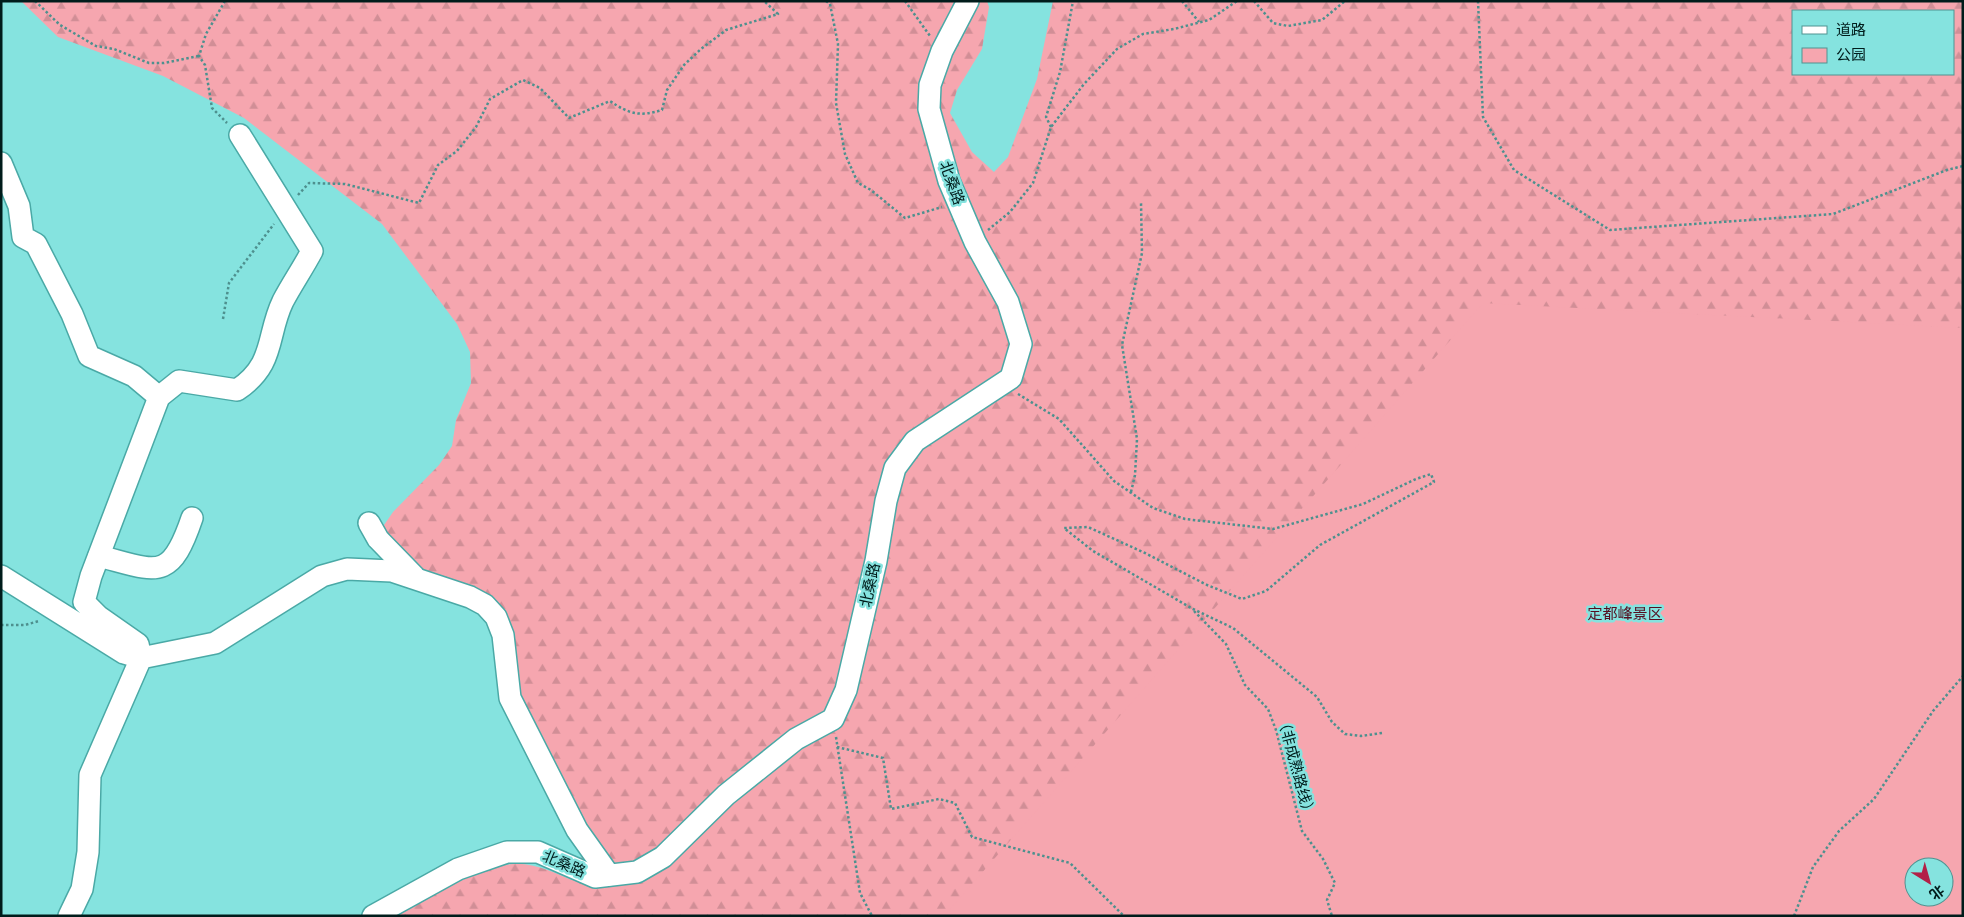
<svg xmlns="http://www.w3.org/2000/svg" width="1964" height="917" font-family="'DejaVu Sans','Noto Sans SC',sans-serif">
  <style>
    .forest { fill: url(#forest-firs); fill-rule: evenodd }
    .park { fill: #f6a6af; fill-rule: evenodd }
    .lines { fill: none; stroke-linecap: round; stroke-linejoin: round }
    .minor-casing { stroke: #4aa9a6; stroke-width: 24 }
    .path { stroke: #4e908e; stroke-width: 2.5; stroke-dasharray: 2.5 2.5; stroke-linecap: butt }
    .minor { stroke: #fff; stroke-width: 21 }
    .labels { text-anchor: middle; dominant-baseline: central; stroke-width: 5; stroke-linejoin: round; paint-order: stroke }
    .street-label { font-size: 15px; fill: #001c1b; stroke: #85e3df }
    .park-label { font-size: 15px; fill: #550e20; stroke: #85e3df }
  </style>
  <defs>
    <pattern id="forest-firs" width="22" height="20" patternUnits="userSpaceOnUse" patternTransform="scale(1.25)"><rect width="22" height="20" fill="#f6a6af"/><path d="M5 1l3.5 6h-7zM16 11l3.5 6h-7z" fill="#d18e96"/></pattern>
  </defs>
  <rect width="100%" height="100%" fill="#85e3df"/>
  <path class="forest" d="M21 1H987L989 7 982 49 957 90 950 113 972 152 994 172 1008 157 1037 79 1053 1H1963V916H397C428 898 478 867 513 864 533 862 555 873 572 880L591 835 508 674 484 615 406 567 382 528 393 512 439 465 452 446 456 420 471 383 470 352 457 324 382 224 244 118 163 76 58 37ZM1793 11H1953V74H1793ZM1914 867H1944V897H1914Z"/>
  <path class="park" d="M1483 303 1963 328V916H944ZM1914 867H1944V897H1914Z"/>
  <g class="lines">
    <defs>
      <g id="minor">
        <polyline points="1,163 19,206 23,237 36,244 72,314 89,356 134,376 159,397"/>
        <polyline points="369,523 378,539 414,576"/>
        <path d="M99 556C157 571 170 583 192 518"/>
        <path d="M1 576 124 653 141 658 138 644 98 616 84 602 91 576 159 397 179 381 237 390C276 364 266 336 283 301 292 284 303 268 312 251L240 135"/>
        <polyline points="69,916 82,889 88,852 90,775 141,658 215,643 322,576 347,569 392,571 470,597 485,605 496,617 503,635 510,698 577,830 609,875"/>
        <polyline points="373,916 458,869 507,852 538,852 595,877 637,872 663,857 726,795 796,739 833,719 846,690 876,561 886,501 895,468 915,441 1011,378 1021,344 1008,302 975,242 949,181 929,109 930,85 942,51 968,1"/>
      </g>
    </defs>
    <use href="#minor" class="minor-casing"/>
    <g class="path">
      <polyline points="35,1 60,25 96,46 114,49 149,63 164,63 199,56"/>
      <polyline points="225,1 206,34 199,56 205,65 212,108 227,123"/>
      <polyline points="826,1 830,4 838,44 836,103 845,154 858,183 871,190 905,218 942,207"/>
      <polyline points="905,1 930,36"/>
      <polyline points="1182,1 1199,22"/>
      <polyline points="1254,1 1273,23 1288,26 1322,20 1345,1"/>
      <polyline points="1478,1 1483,117 1514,170 1610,230 1833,214 1947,170 1963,166"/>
      <polyline points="1051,127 1046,117 1060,72 1073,1"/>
      <path d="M298 195 309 183 345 184 419 203 438 165 457 151 476 127 490 99 523 80 540 88 569 118 610 101C629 114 640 117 662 110L667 90 684 65 701 49 726 30 778 14 764 1"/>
      <polyline points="988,230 1010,212 1033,183 1051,127 1084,84 1117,49 1143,34 1174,29 1209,20 1237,1"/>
      <polyline points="223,319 229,283 274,224"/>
      <polyline points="1018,394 1059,419 1114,481 1153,508 1185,519 1273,529 1363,504 1416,479 1431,474 1434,482 1320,545 1266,591 1242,599 1207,585 1145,553 1088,527 1064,528 1093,551 1193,609 1233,628 1317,697 1332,722 1345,734 1361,736 1382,733"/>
      <polyline points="1131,492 1135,475 1137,439 1122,345 1142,253 1141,202"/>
      <polyline points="1194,611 1226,644 1245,685 1268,709 1276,730 1302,831 1323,859 1335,883 1327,900 1332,916"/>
      <polyline points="1,625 25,625 39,621"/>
      <polyline points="836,737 860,893 872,916"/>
      <polyline points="837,747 883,758 891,809 939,799 955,803 972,837 1070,863 1124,916"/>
      <polyline points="1794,916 1813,867 1839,831 1874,799 1933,711 1963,676"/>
    </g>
    <use href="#minor" class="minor"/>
  </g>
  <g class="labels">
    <g class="street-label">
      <text transform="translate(952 183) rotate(70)">北桑路</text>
      <text transform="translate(870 585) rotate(-78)">北桑路</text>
      <text transform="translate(1296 767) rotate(75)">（非成熟路线）</text>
      <text transform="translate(564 864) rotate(23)">北桑路</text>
    </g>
    <g class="park-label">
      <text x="1625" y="614">定都峰景区</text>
    </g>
  </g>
  <rect width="1964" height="917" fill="none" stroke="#001c1b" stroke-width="5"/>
  <rect x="1792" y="10" width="162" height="65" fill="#85e3df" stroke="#509391"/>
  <rect x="1802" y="26" width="25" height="8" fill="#ffffff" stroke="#509391"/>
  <text x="1836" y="35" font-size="15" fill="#001c1b">道路</text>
  <rect x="1802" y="48" width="25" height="15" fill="#f6a6af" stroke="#509391"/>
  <text x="1836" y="60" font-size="15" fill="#001c1b">公园</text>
  <g transform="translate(1929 882) rotate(143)"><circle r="24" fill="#85e3df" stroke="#509391"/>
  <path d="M0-4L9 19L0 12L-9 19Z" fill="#b22047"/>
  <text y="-8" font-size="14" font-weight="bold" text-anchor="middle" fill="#001c1b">北</text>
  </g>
</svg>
